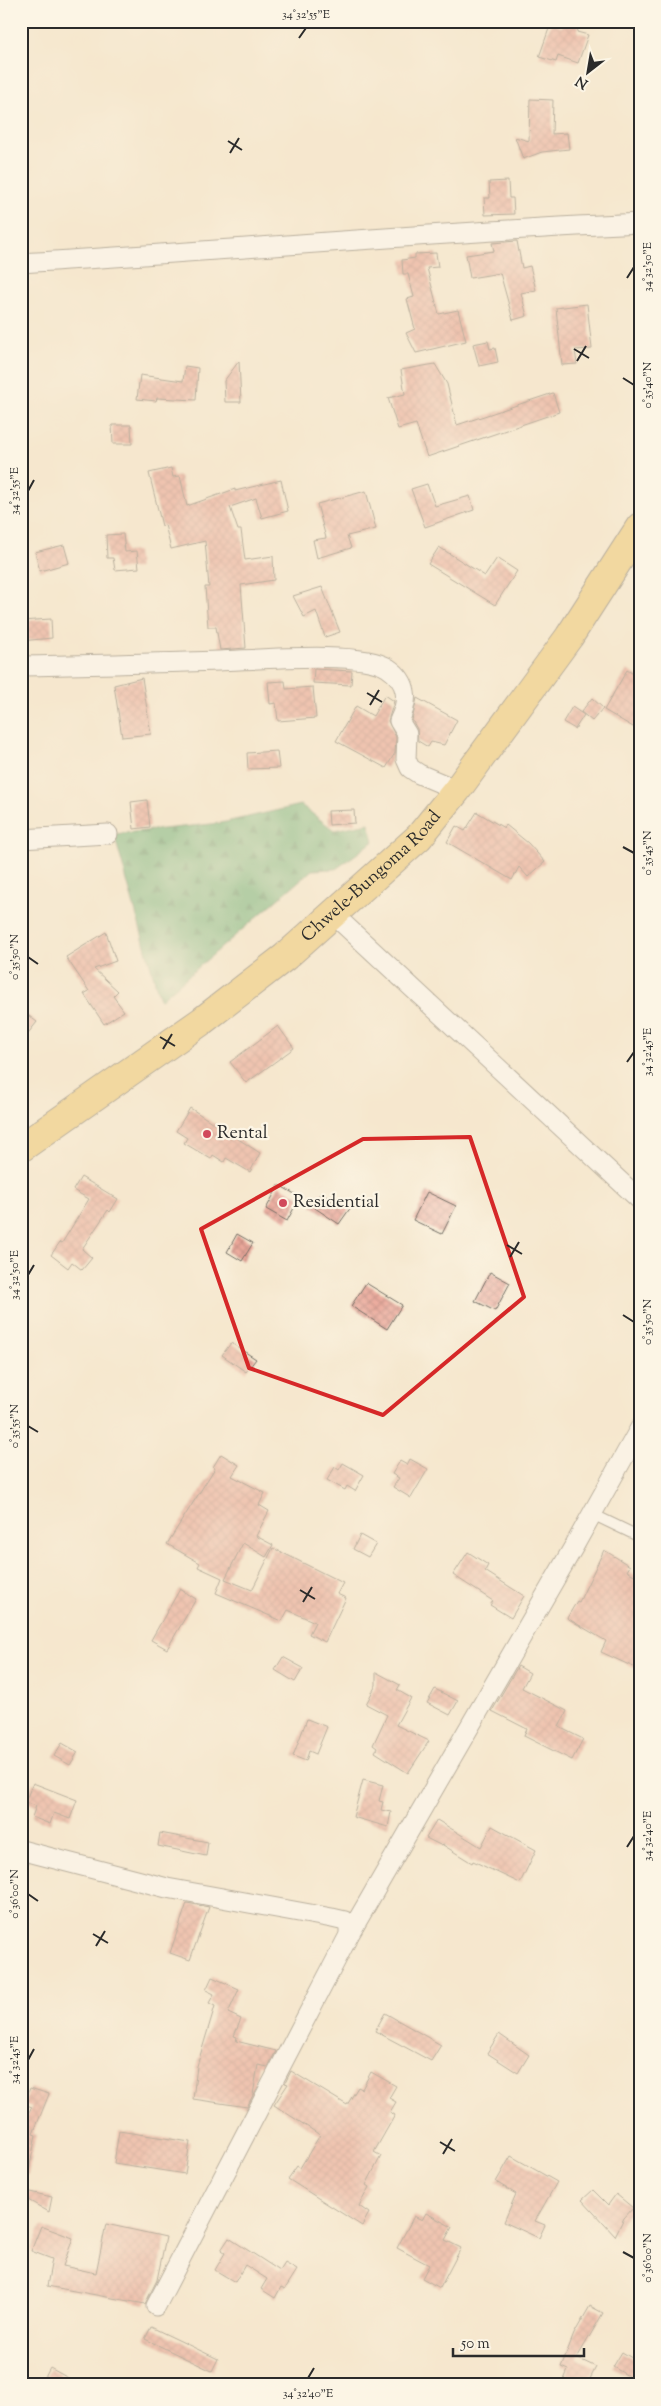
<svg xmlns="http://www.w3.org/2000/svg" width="661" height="2406" font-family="'Sorts Mill Goudy',serif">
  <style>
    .forest { fill: url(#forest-firs); stroke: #486d50 }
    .building { fill: url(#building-cross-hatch) }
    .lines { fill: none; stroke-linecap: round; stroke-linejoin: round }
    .service-casing { stroke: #726d64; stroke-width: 12 }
    .minor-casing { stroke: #726d64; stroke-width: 21 }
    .primary-casing { stroke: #726d64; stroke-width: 30 }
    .service { stroke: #fff; stroke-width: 10 }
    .minor { stroke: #fff; stroke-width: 19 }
    .primary { stroke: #edc569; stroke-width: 28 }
    .marked { fill: none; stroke: #d62828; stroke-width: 4; stroke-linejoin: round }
    .ticks { fill: none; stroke: #2b2b2b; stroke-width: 2 }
    .poi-dot { fill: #d1495b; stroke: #fcf5e5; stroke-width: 2 }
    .labels { text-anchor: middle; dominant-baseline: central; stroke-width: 4.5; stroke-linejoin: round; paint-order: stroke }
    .street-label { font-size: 18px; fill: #2b2b2b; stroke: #fcf5e5 }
    .poi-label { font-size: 18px; fill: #2b2b2b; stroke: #fcf5e5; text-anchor: start }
    .neatline { fill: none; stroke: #2b2b2b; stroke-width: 2 }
    .ticks-label { font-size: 12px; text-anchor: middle; fill: #2b2b2b }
  </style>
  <defs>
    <pattern id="forest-firs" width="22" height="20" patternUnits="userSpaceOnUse" patternTransform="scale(1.25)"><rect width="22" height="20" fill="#66af75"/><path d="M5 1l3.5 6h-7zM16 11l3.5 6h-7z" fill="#548f60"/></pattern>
    <pattern id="building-cross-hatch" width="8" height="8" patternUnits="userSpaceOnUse" patternTransform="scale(1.25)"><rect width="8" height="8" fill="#e7998c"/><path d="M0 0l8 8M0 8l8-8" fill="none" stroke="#bb7d73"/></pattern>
  </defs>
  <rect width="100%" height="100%" fill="#fcf5e5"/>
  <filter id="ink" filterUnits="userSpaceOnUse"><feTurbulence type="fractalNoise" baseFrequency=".02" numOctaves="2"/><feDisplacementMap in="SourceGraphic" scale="10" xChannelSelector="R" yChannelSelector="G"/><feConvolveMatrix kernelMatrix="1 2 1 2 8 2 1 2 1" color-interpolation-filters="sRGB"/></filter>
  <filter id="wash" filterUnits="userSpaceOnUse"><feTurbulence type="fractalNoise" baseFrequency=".0096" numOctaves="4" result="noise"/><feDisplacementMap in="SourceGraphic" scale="20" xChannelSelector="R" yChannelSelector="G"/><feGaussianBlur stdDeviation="1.12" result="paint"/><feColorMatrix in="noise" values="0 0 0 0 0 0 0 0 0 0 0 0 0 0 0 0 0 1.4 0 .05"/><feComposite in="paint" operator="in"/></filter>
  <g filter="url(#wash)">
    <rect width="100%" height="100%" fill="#f5e7ce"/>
    <polygon class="forest" points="301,805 334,830 369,823 374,841 336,869 312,870 160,1000 114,834 221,823"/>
    <g id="blocks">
      <g class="building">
        <polygon points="564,21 581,21 577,32 588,35 578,63 558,56 556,62 539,57 551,23 562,27"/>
        <polygon points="530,99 553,100 552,134 567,133 569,149 542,152 523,159 515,137 529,141"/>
        <polygon points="508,181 509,198 513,198 514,214 485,215 484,198 490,198 489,182"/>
        <polygon points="517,241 522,268 530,266 536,290 521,293 527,316 513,320 500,273 470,278 466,255 494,251 492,243"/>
        <polygon points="436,253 438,267 427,268 439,314 458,310 466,341 416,353 406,333 415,329 407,299 414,297 408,274 403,274 402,260 415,258 415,254"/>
        <polygon points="587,304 592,349 575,350 577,364 562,365 556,308"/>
        <polygon points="488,341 490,349 495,348 498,362 479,366 473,344"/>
        <polygon points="239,361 241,402 225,402 224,381"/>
        <polygon points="435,364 447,384 457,425 553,393 559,412 427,457 416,424 398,429 388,398 405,394 401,370"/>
        <polygon points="185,366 198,368 196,400 157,398 156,401 137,399 140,375 183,381"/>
        <polygon points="112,425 131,425 132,444 113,444"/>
        <polygon points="171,468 173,477 180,476 187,506 235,489 235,491 281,480 288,511 262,518 256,498 230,507 238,530 241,530 245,560 273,556 274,580 241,585 246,648 220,650 216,627 208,627 205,587 209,587 205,541 171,549 165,525 162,526 149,473"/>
        <polygon points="427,484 435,506 470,496 474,510 425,527 411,489"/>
        <polygon points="366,491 376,529 347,536 351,548 317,558 313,540 326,538 317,504"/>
        <polygon points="123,534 125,552 137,551 139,568 115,570 113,558 107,558 106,535"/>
        <polygon points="64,545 69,563 40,571 35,552"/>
        <polygon points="439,547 485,576 497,558 517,571 495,605 428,564"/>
        <polygon points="322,587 340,632 325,637 316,611 304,617 293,596"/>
        <polygon points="51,619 52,638 21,641 21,621"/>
        <polygon points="314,669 352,671 351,685 313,683"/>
        <polygon points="627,670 640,678 640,731 604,710"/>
        <polygon points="142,678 151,734 122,737 114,685"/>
        <polygon points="285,681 286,689 313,687 316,718 278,721 276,703 270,704 268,682"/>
        <polygon points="385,695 394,701 388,721 396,737 395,753 386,768 336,741 356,706 373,716"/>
        <polygon points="417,698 457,720 444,745 431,742 428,747 418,741 417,729 412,720"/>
        <polygon points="592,698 603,708 592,721 581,712"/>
        <polygon points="572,707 584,715 575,729 563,722"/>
        <polygon points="277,751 279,768 248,769 247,753"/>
        <polygon points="147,800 150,827 134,829 131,802"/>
        <polygon points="354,810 355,823 329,825 328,811"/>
        <polygon points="477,812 504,828 506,825 528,843 545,862 528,877 519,867 512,880 447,842 456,826 465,831"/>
        <polygon points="106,932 116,961 94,969 118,991 113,996 124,1011 104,1024 84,994 89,991 66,957"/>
        <polygon points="21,1010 37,1022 21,1042"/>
        <polygon points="278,1026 294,1048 246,1083 230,1062"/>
        <polygon points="190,1108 260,1153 250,1172 226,1158 224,1162 213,1155 211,1159 184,1143 187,1138 176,1131"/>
        <polygon points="81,1177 118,1199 110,1212 108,1210 82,1249 92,1258 82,1270 72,1262 68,1268 51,1255 60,1242 62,1243 89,1199 73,1190"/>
        <polygon points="279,1185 300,1197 287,1221 266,1209"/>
        <polygon points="427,1192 456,1206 442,1234 413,1220"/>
        <polygon points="321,1193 333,1202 336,1197 351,1207 339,1224 312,1206"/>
        <polygon points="237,1234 253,1243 242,1261 227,1252"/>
        <polygon points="490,1272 510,1283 495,1311 475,1301"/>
        <polygon points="366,1283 402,1305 387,1329 351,1306"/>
        <polygon points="231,1343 256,1359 246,1372 222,1355"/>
        <polygon points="221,1454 239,1465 232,1476 265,1493 259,1505 269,1511 256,1536 273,1545 266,1557 243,1543 225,1579 252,1590 273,1548 343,1583 337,1594 346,1598 325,1642 309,1634 315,1622 288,1610 282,1621 216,1593 222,1578 198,1567 200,1563 167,1544 215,1468 213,1467"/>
        <polygon points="410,1459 428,1469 411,1498 393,1487 399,1478 392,1474 400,1461 407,1465"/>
        <polygon points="343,1463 364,1475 355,1491 347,1486 345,1490 327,1480 335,1467 339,1470"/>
        <polygon points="360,1535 376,1544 368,1557 353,1549"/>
        <polygon points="604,1550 630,1566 627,1571 640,1578 640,1670 601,1652 606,1641 567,1618 577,1601 579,1602"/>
        <polygon points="468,1552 488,1565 485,1571 524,1596 511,1618 490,1605 493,1601 453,1575"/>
        <polygon points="180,1589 196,1599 167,1649 151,1640"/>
        <polygon points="283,1657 303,1668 295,1682 275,1670"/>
        <polygon points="518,1666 530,1673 522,1688 567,1711 559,1727 583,1739 572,1760 524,1736 527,1729 492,1711"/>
        <polygon points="376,1672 400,1685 397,1690 411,1698 396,1725 429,1741 408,1773 375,1752 377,1748 373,1745 387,1715 366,1704 376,1685"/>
        <polygon points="435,1689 458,1701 450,1715 427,1703"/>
        <polygon points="307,1719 327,1727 316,1754 309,1751 306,1761 293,1756"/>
        <polygon points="62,1743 78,1752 70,1765 54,1756"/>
        <polygon points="363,1780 383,1785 379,1801 383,1802 381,1810 391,1812 388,1827 353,1817"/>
        <polygon points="33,1783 77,1800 70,1819 54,1813 50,1824 32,1817 36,1806 25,1802"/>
        <polygon points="437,1820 481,1847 492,1826 536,1850 520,1883 473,1861 472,1863 443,1845 442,1846 426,1838"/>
        <polygon points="160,1833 208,1842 206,1856 158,1846"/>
        <polygon points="187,1903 209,1907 190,1960 170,1953"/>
        <polygon points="212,1977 239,1989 228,2013 241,2019 234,2036 237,2037 236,2041 276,2051 268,2067 258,2065 253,2095 247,2107 193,2099 197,2066 215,2006 209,2003 214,1994 206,1990"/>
        <polygon points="385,2013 441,2045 431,2061 375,2031"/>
        <polygon points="499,2034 529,2055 518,2073 487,2053"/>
        <polygon points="291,2071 347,2105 358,2087 362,2089 371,2072 396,2086 389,2098 396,2102 390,2112 395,2115 374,2152 381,2156 366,2185 369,2187 359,2206 369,2213 362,2226 288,2179 297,2166 300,2168 320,2135 274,2105 288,2084 285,2083"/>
        <polygon points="30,2088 49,2094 33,2134 36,2135 28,2175 21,2174 21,2124 32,2107 24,2104"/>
        <polygon points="119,2131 190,2142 185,2174 114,2163"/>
        <polygon points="511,2156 557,2182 535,2221 545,2225 539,2238 504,2222 516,2194 496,2182"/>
        <polygon points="21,2190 52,2197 49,2212 21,2196"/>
        <polygon points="593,2190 608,2205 616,2194 633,2208 624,2218 615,2236 582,2200"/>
        <polygon points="426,2213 452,2227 445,2240 461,2248 440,2288 422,2278 429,2265 397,2248 414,2216 422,2220"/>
        <polygon points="106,2224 166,2237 157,2280 145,2304 47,2286 52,2259 31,2251 41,2226 73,2238 63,2266 96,2273"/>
        <polygon points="229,2238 280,2271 285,2263 297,2270 285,2289 281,2287 275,2298 261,2289 267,2279 245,2265 235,2282 215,2270 225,2253 221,2250"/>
        <polygon points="590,2306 603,2313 577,2358 596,2367 587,2385 562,2385 568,2370 561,2367 574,2334"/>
        <polygon points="151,2327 218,2359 212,2371 145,2339"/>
        <polygon points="622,2352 640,2363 640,2383 613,2367"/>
        <polygon points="50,2368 81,2385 41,2385"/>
      </g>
    </g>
  </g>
  <g filter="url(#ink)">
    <use href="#blocks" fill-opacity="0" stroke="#726d64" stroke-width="1"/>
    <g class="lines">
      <defs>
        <polyline id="service" points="592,1514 640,1537"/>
        <g id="minor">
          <path d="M21 263C228 251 433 232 640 223"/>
          <path d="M21 666C87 665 153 663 219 661 254 660 363 650 388 668 409 682 409 701 399 721L407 734 406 759 410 768 419 774 457 790"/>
          <polyline points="21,839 108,834"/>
          <polyline points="334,915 640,1200"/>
          <polyline points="21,1850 167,1888 332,1918 345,1921 349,1927 349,1935 156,2306"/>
          <polyline points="349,1935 573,1548 640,1428"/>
        </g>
        <g id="primary">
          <path id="s1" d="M21 1148 202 1021 285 957 419 837 457 790 569 637 640 527"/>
        </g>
      </defs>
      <use href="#service" class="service-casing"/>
      <use href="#minor" class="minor-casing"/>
      <use href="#primary" class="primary-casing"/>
      <use href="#service" class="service"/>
      <use href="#minor" class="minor"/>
      <use href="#primary" class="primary"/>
    </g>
  </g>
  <path d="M0 0H661V2406H0ZM470 1137 524 1297 383 1415 249 1368 201 1229 363 1139Z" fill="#f5e7ce" fill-opacity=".55" fill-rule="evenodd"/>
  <path class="marked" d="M470 1137 524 1297 383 1415 249 1368 201 1229 363 1139Z"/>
  <path class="ticks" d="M299 38 306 28M228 141 242 150M230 153 239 138M627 278 634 267M574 349 589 358M577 361 586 346M623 378 634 385M28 491 34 480M367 693 382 702M370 705 379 690M623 847 634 853M28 957 38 964M160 1037 175 1046M163 1049 172 1034M627 1062 634 1052M507 1245 522 1254M510 1257 519 1242M28 1275 34 1265M623 1315 634 1322M28 1426 38 1432M300 1590 315 1599M303 1602 312 1587M627 1847 634 1836M28 1894 38 1901M93 1934 108 1943M96 1946 105 1931M28 2060 34 2049M440 2142 455 2151M443 2154 452 2139M623 2252 634 2258M308 2378 314 2368"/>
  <g class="poi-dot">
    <circle cx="207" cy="1134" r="5"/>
    <circle cx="283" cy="1203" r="5"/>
  </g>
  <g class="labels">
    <g class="street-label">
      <text stroke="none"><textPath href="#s1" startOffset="444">Chwele-Bungoma Road</textPath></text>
    </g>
    <g class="poi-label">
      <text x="217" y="1134">Rental</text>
      <text x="293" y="1203">Residential</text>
    </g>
  </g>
  <rect width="661" height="2406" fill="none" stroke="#fcf5e5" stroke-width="55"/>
  <g transform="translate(588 72) rotate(211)" stroke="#fcf5e5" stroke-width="4" paint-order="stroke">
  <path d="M0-4L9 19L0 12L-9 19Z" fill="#2b2b2b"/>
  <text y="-8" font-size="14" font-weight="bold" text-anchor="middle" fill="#2b2b2b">N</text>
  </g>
  <path d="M453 2348v8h131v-8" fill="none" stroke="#2b2b2b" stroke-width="2.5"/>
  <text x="461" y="2348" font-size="15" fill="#2b2b2b" stroke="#fcf5e5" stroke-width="4" paint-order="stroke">50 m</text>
  <rect x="28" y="28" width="606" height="2350" class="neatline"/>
  <g class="ticks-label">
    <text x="306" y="18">34°32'55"E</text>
    <text transform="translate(647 267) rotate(-90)" y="4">34°32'50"E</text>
    <text transform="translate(647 385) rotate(-90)" y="4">0°35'40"N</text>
    <text transform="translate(14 491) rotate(-90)" y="4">34°32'55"E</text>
    <text transform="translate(647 853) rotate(-90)" y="4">0°35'45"N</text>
    <text transform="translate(14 957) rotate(-90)" y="4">0°35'50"N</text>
    <text transform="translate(647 1052) rotate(-90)" y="4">34°32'45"E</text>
    <text transform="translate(14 1275) rotate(-90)" y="4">34°32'50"E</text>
    <text transform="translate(647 1322) rotate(-90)" y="4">0°35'50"N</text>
    <text transform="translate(14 1426) rotate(-90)" y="4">0°35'55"N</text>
    <text transform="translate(647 1836) rotate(-90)" y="4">34°32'40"E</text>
    <text transform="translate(14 1894) rotate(-90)" y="4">0°36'00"N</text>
    <text transform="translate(14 2060) rotate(-90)" y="4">34°32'45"E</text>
    <text transform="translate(647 2258) rotate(-90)" y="4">0°36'00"N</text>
    <text x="308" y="2397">34°32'40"E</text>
  </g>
</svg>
